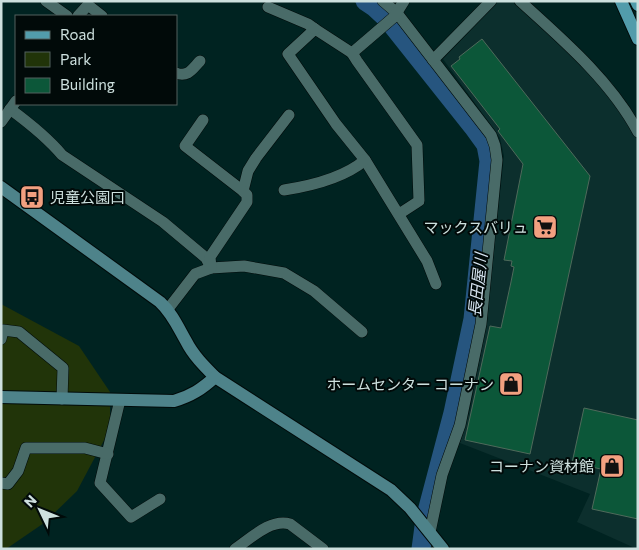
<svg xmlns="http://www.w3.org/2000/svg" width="639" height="550" font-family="Commissioner,'Noto Sans JP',sans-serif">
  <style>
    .built { fill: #0c2f2d }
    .green { fill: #213409 }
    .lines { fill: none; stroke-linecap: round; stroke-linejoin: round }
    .river { stroke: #26557f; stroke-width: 19 }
    .building { fill: #0c5739; stroke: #4f6a5b }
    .street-casing { stroke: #000b0a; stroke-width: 12 }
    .secondary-casing { stroke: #000b0a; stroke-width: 14 }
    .primary-casing { stroke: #000b0a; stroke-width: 14 }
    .street { stroke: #496b68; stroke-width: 11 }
    .secondary { stroke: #4e838a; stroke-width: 12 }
    .primary { stroke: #529cab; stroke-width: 12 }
    .labels { text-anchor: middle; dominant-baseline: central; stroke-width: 4; stroke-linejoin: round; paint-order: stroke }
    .poi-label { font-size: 15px; fill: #cde0de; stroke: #010a09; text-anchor: end }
    .water-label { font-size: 16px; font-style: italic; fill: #d8e6f3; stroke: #010a09 }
  </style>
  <rect width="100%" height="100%" fill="#002321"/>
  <polygon class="built" points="498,1 527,1 613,84 638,125 637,549 577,522 590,494 460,443 470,410 486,325 504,156 500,138 443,59"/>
  <polygon class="green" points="1,304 79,346 110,392 110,429 77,491 44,523 6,549 1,549"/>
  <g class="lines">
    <polyline class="river" points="365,1 374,7 388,20 473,127 486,145 489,161 473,319 453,413 425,519 421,549"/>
  </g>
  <g class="building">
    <polygon points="482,39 590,176 530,454 465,440 490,326 501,328 511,282 514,267 511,266 512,261 504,260 523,164 498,131 500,129 451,66 460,59 459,57"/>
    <polygon points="584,408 638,420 638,519 592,509 601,469 572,463"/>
  </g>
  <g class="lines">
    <defs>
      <g id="street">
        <polyline points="46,1 67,16"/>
        <polyline points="383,1 397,13 491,135 495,146 497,160 481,324 460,425 442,475 430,532"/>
        <polyline points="404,1 394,17 352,53 315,29 288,54 336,124 365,160 427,261 436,284"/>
        <path d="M520 1C562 39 611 81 638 132"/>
        <polyline points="268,7 308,24 315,29"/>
        <polyline points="78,16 88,5 102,16"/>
        <polyline points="352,53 357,61 417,145 419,201 399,214"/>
        <polyline points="433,60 491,1"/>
        <path d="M176 73C188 78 193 68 200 61"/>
        <path d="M10 109C29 123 47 137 62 155L163 222 206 258 211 268 244 266 284 273 314 291 362 332"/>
        <polyline points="1,122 16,101"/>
        <path d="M284 190C310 186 344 178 365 160"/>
        <polyline points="243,191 248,171 256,158 289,115"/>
        <polyline points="168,309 195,274 211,268 210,257 247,202 247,195 243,191 185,146 203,120"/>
        <polyline points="1,339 3,330 19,332 63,368 62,399"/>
        <polyline points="120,400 100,483 131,517 160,499"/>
        <polyline points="1,483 8,484 18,471 26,448 85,448 108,454"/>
        <path d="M235 549C250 539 271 518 290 524L323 549"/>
      </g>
      <g id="secondary">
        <path d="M1 187 160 302C172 313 178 327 186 341 193 355 204 366 215 377L391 490 410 508 443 549"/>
        <path d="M1 397 174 401C191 396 202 389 215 377"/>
      </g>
      <g id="primary">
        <polyline points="621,1 638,39"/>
        <polyline points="636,1 638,5"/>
      </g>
    </defs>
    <use href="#street" class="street-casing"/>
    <use href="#secondary" class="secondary-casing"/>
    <use href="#primary" class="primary-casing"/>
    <use href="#street" class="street"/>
    <use href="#secondary" class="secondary"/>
    <use href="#primary" class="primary"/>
  </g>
  <defs>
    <symbol id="bus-square" viewBox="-11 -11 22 22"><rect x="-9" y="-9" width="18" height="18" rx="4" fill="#f2a080" stroke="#010a09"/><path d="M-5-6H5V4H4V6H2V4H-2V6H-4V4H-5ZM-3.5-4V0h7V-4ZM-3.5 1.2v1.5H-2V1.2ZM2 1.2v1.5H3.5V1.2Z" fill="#111"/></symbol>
    <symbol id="supermarket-square" viewBox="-11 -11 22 22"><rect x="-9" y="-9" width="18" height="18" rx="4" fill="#f2a080" stroke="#010a09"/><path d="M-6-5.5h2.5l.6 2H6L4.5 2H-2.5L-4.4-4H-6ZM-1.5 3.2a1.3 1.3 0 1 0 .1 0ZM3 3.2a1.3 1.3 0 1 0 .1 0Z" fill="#111"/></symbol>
    <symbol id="shop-square" viewBox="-11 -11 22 22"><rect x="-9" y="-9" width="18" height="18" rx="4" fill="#f2a080" stroke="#010a09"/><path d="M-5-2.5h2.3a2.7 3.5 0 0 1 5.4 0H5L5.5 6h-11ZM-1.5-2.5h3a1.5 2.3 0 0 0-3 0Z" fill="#111"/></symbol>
  </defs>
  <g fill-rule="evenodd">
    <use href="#bus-square" x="18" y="183" width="28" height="28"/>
    <use href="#supermarket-square" x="531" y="213" width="28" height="28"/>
    <use href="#shop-square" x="497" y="370" width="28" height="28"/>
    <use href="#shop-square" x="598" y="452" width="28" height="28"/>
  </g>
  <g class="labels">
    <g class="poi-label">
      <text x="50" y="197" text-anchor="start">児童公園口</text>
      <text x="528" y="227">マックスバリュ</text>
      <text x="494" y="384">ホームセンター コーナン</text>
      <text x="594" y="466">コーナン資材館</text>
    </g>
    <g class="water-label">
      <text transform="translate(477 285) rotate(-84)">長田屋川</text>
    </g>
  </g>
  <rect width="639" height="550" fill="none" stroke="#cde0de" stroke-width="5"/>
  <rect x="15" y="15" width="162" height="90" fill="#010a09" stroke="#53605e"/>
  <rect x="25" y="31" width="25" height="8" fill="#529cab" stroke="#53605e"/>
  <text x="60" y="40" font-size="15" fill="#cde0de">Road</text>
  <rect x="25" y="52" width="25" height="15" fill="#213409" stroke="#53605e"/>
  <text x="60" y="65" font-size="15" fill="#cde0de">Park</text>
  <rect x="25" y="78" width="25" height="15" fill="#0c5739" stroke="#53605e"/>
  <text x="60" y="90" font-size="15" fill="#cde0de">Building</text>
  <g transform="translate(40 510) rotate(313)" stroke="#010a09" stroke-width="4" paint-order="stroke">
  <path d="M0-4L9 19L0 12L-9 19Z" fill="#cde0de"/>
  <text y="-8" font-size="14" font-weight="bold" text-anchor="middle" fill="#cde0de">N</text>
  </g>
</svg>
